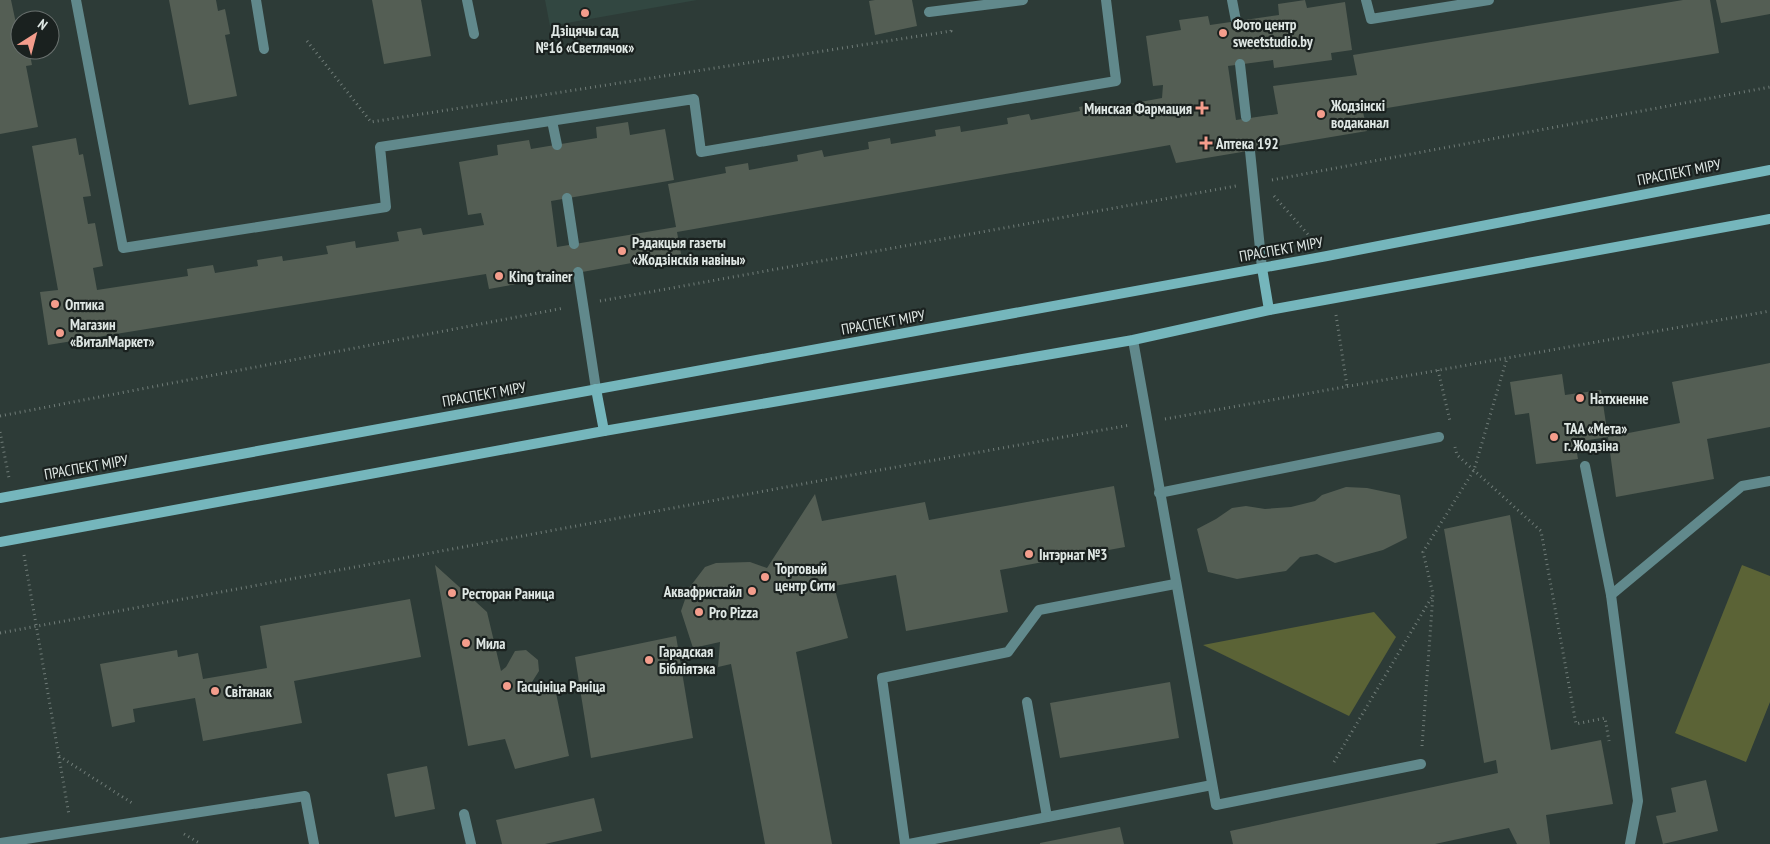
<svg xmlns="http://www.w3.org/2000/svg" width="1770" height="844" font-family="'PT Sans Narrow',sans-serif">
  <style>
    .built { fill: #324741 }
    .green { fill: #5b6336 }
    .building { fill: #545e54 }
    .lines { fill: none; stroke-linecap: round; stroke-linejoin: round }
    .path { stroke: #707c78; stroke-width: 3; stroke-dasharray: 1 4; stroke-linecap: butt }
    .service { stroke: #61898c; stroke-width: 10 }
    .secondary { stroke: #75b6bc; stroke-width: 10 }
    .poi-dot { fill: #f49d8c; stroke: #1a211f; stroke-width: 2 }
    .labels { text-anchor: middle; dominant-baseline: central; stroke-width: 4.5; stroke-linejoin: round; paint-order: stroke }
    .poi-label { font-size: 15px; font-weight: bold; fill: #dfe7e4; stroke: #1a211f; text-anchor: start }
    .street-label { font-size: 15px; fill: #dfe7e4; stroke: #1a211f }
  </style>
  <rect width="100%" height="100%" fill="#2d3b37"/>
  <polygon class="built" points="545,0 697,0 550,26"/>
  <g class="green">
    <polygon points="1742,565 1770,576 1770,702 1746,762 1675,733"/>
    <polygon points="1374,612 1396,637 1349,716 1203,645"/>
  </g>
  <g class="building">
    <polygon points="0,0 11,0 20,42 20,50 29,50 32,65 26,66 38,127 0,134"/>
    <polygon points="169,0 216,0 218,11 225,9 230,34 225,35 237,96 189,105"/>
    <polygon points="372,0 421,0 431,56 384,64"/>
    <polygon points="875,0 912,0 917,26 875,35 869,1"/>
    <polygon points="1305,0 1307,8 1345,2 1352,50 1331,53 1332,60 1274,68 1273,60 1228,66 1236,120 1278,114 1273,86 1357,75 1353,55 1683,0 1710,0 1719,53 1363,112 1367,131 1176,163 1170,145 677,232 681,254 489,289 486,274 48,345 40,292 58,290 32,146 76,138 79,155 83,154 91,196 83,197 88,224 95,223 103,266 93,268 97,290 188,276 187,269 213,265 215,273 258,266 257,260 282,256 283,261 328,254 326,246 355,241 356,248 399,241 397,232 421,228 423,235 484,225 481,213 468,215 459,162 498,155 497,145 529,140 531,149 597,138 596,127 628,122 630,135 665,129 674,180 551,201 557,247 676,227 668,184 726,173 725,167 748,163 749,170 798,161 797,155 822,150 824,157 869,149 868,142 890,138 891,144 936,136 935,130 960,126 961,132 1008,124 1007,118 1029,114 1031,120 1080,111 1079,107 1101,103 1102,109 1162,98 1163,85 1153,86 1146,36 1181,30 1179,20 1208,16 1210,25 1279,15 1278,4"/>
    <polygon points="1716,0 1770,0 1770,14 1721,23"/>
    <polygon points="1770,363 1770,427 1707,439 1714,479 1616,497 1608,437 1680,423 1672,382"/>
    <polygon points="1562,374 1565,395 1601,390 1608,437 1575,442 1578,459 1536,464 1529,413 1515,415 1510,382"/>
    <polygon points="1114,486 1125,547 1000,570 1008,612 906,631 896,575 834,586 848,638 796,652 832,844 765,844 731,664 718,667 720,642 693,648 681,611 689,588 705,567 716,563 750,562 767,568 815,494 822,521 925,502 929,520"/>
    <polygon points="1346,487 1367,488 1400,495 1407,538 1383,550 1335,563 1317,554 1300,557 1286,571 1237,579 1208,572 1197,529 1216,519 1232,508 1246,506 1265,509 1291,507 1315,501 1322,495"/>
    <polygon points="1510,515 1551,750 1601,740 1613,804 1546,815 1550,844 1517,844 1509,828 1435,844 1233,844 1230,831 1498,773 1496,760 1484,763 1444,529"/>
    <polygon points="435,565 487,612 501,671 506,667 515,651 526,650 538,660 539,671 525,693 555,688 569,756 515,769 505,739 468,746"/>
    <polygon points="410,599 421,657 294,681 302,723 203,741 195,698 133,709 135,722 112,727 100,664 177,650 178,657 198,653 203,679 267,668 260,626"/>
    <polygon points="676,636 693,738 591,758 575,657"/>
    <polygon points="1170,682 1179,738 1060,758 1050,703"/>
    <polygon points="427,766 435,809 395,817 387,774"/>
    <polygon points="1706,780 1718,831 1663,844 1656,816 1676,812 1671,788"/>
    <polygon points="594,798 602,831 545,844 502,844 496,820"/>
    <polygon points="1120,827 1124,844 1040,844 1040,843"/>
  </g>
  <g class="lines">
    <g class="path">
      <polyline points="307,41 371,122 951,31 951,28"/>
      <polyline points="1272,180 1770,87"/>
      <polyline points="1274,196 1313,240"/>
      <polyline points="600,301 1236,186"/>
      <polyline points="1336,315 1347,386"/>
      <polyline points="1438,370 1450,421"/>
      <polyline points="0,416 564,308"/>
      <polyline points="1165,419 1770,311"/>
      <polyline points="0,432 9,478"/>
      <polyline points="1455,447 1457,455 1541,531 1576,724 1605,718 1609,741"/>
      <polyline points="24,555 69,815"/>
      <polyline points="0,633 813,482 1130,425"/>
      <polyline points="1422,746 1433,594 1423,552 1474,470 1507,358"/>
      <polyline points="59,756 132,803"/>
      <polyline points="1334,762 1433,595"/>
      <polyline points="184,834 201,844"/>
    </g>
    <g class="service">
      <polyline points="76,0 123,248 386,207 380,147 694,99 701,152 1116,81 1106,0"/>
      <polyline points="256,0 264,49"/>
      <polyline points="467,0 474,34"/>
      <polyline points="1232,0 1236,21"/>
      <polyline points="1366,0 1371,19 1489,0"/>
      <polyline points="929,12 1023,0"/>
      <polyline points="1240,64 1246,117"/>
      <polyline points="552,121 557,145"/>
      <polyline points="1250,151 1262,268"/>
      <polyline points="567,198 574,244"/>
      <polyline points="578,272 596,389"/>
      <polyline points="1133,340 1216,805 1421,764"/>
      <polyline points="1585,466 1611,595"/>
      <polyline points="1159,493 1439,437"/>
      <polyline points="1027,702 1047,817"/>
      <polyline points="464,814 471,844"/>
      <polyline points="0,843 305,796 314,844"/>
      <polyline points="905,844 882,678 1008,652 1039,610 1175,584"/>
      <polyline points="909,844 1212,785"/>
      <polyline points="1630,844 1638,801 1611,595 1742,486 1770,481"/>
    </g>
    <g class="secondary">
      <polyline points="1262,268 1269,310"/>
      <polyline points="596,389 604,431"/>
      <polyline points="0,498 1327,256 1770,170"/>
      <polyline points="0,542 604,431 1133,340 1269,310 1770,219"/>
    </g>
  </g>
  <g class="poi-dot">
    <circle cx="585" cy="13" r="5"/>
    <circle cx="1223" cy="33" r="5"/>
    <path d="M1199.5 100.5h5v5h5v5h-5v5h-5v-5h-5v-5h5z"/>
    <circle cx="1321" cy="114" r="5"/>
    <path d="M1203.5 135.5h5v5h5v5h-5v5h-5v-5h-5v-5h5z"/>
    <circle cx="622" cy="251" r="5"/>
    <circle cx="499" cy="276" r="5"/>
    <circle cx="55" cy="304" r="5"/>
    <circle cx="60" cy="333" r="5"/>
    <circle cx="1580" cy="398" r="5"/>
    <circle cx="1554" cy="437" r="5"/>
    <circle cx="1029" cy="554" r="5"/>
    <circle cx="765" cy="577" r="5"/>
    <circle cx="752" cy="591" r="5"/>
    <circle cx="452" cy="593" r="5"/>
    <circle cx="699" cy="612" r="5"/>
    <circle cx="466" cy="643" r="5"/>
    <circle cx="649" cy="660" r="5"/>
    <circle cx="507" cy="686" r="5"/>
    <circle cx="215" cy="691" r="5"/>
  </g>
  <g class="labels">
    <g class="poi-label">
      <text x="1233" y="24">Фото центр<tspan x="1233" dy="17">sweetstudio.by</tspan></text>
      <text x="585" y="30" text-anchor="middle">Дзіцячы сад<tspan x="585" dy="17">№16 «Светлячок»</tspan></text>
      <text x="1331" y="105">Жодзінскі<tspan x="1331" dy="17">водаканал</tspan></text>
      <text x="1192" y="108" text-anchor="end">Минская Фармация</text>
      <text x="1216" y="143">Аптека 192</text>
      <text x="632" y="242">Рэдакцыя газеты<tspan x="632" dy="17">«Жодзінскія навіны»</tspan></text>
      <text x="509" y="276">King trainer</text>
      <text x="65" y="304">Оптика</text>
      <text x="70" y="324">Магазин<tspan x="70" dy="17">«ВиталМаркет»</tspan></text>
      <text x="1590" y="398">Натхненне</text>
      <text x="1564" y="428">ТАА «Мета»<tspan x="1564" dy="17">г. Жодзіна</tspan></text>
      <text x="1039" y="554">Інтэрнат №3</text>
      <text x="775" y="568">Торговый<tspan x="775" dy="17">центр Сити</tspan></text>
      <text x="742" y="591" text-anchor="end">Аквафристайл</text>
      <text x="462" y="593">Ресторан Раница</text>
      <text x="709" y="612">Pro Pizza</text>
      <text x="476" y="643">Мила</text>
      <text x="659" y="651">Гарадская<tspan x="659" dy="17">Бібліятэка</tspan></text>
      <text x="517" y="686">Гасцініца Раніца</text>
      <text x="225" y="691">Світанак</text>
    </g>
    <g class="street-label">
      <text transform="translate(1679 172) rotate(-11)">ПРАСПЕКТ МІРУ</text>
      <text transform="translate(1281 249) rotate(-10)">ПРАСПЕКТ МІРУ</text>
      <text transform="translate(883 322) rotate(-10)">ПРАСПЕКТ МІРУ</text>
      <text transform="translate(484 394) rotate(-10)">ПРАСПЕКТ МІРУ</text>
      <text transform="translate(86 467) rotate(-10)">ПРАСПЕКТ МІРУ</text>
    </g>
  </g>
  <g transform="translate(35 35) rotate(36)"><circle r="24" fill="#1a211f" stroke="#69706e"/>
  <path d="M0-4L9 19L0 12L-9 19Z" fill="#f49d8c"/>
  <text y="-8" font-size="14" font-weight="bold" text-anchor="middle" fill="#dfe7e4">N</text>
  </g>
</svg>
